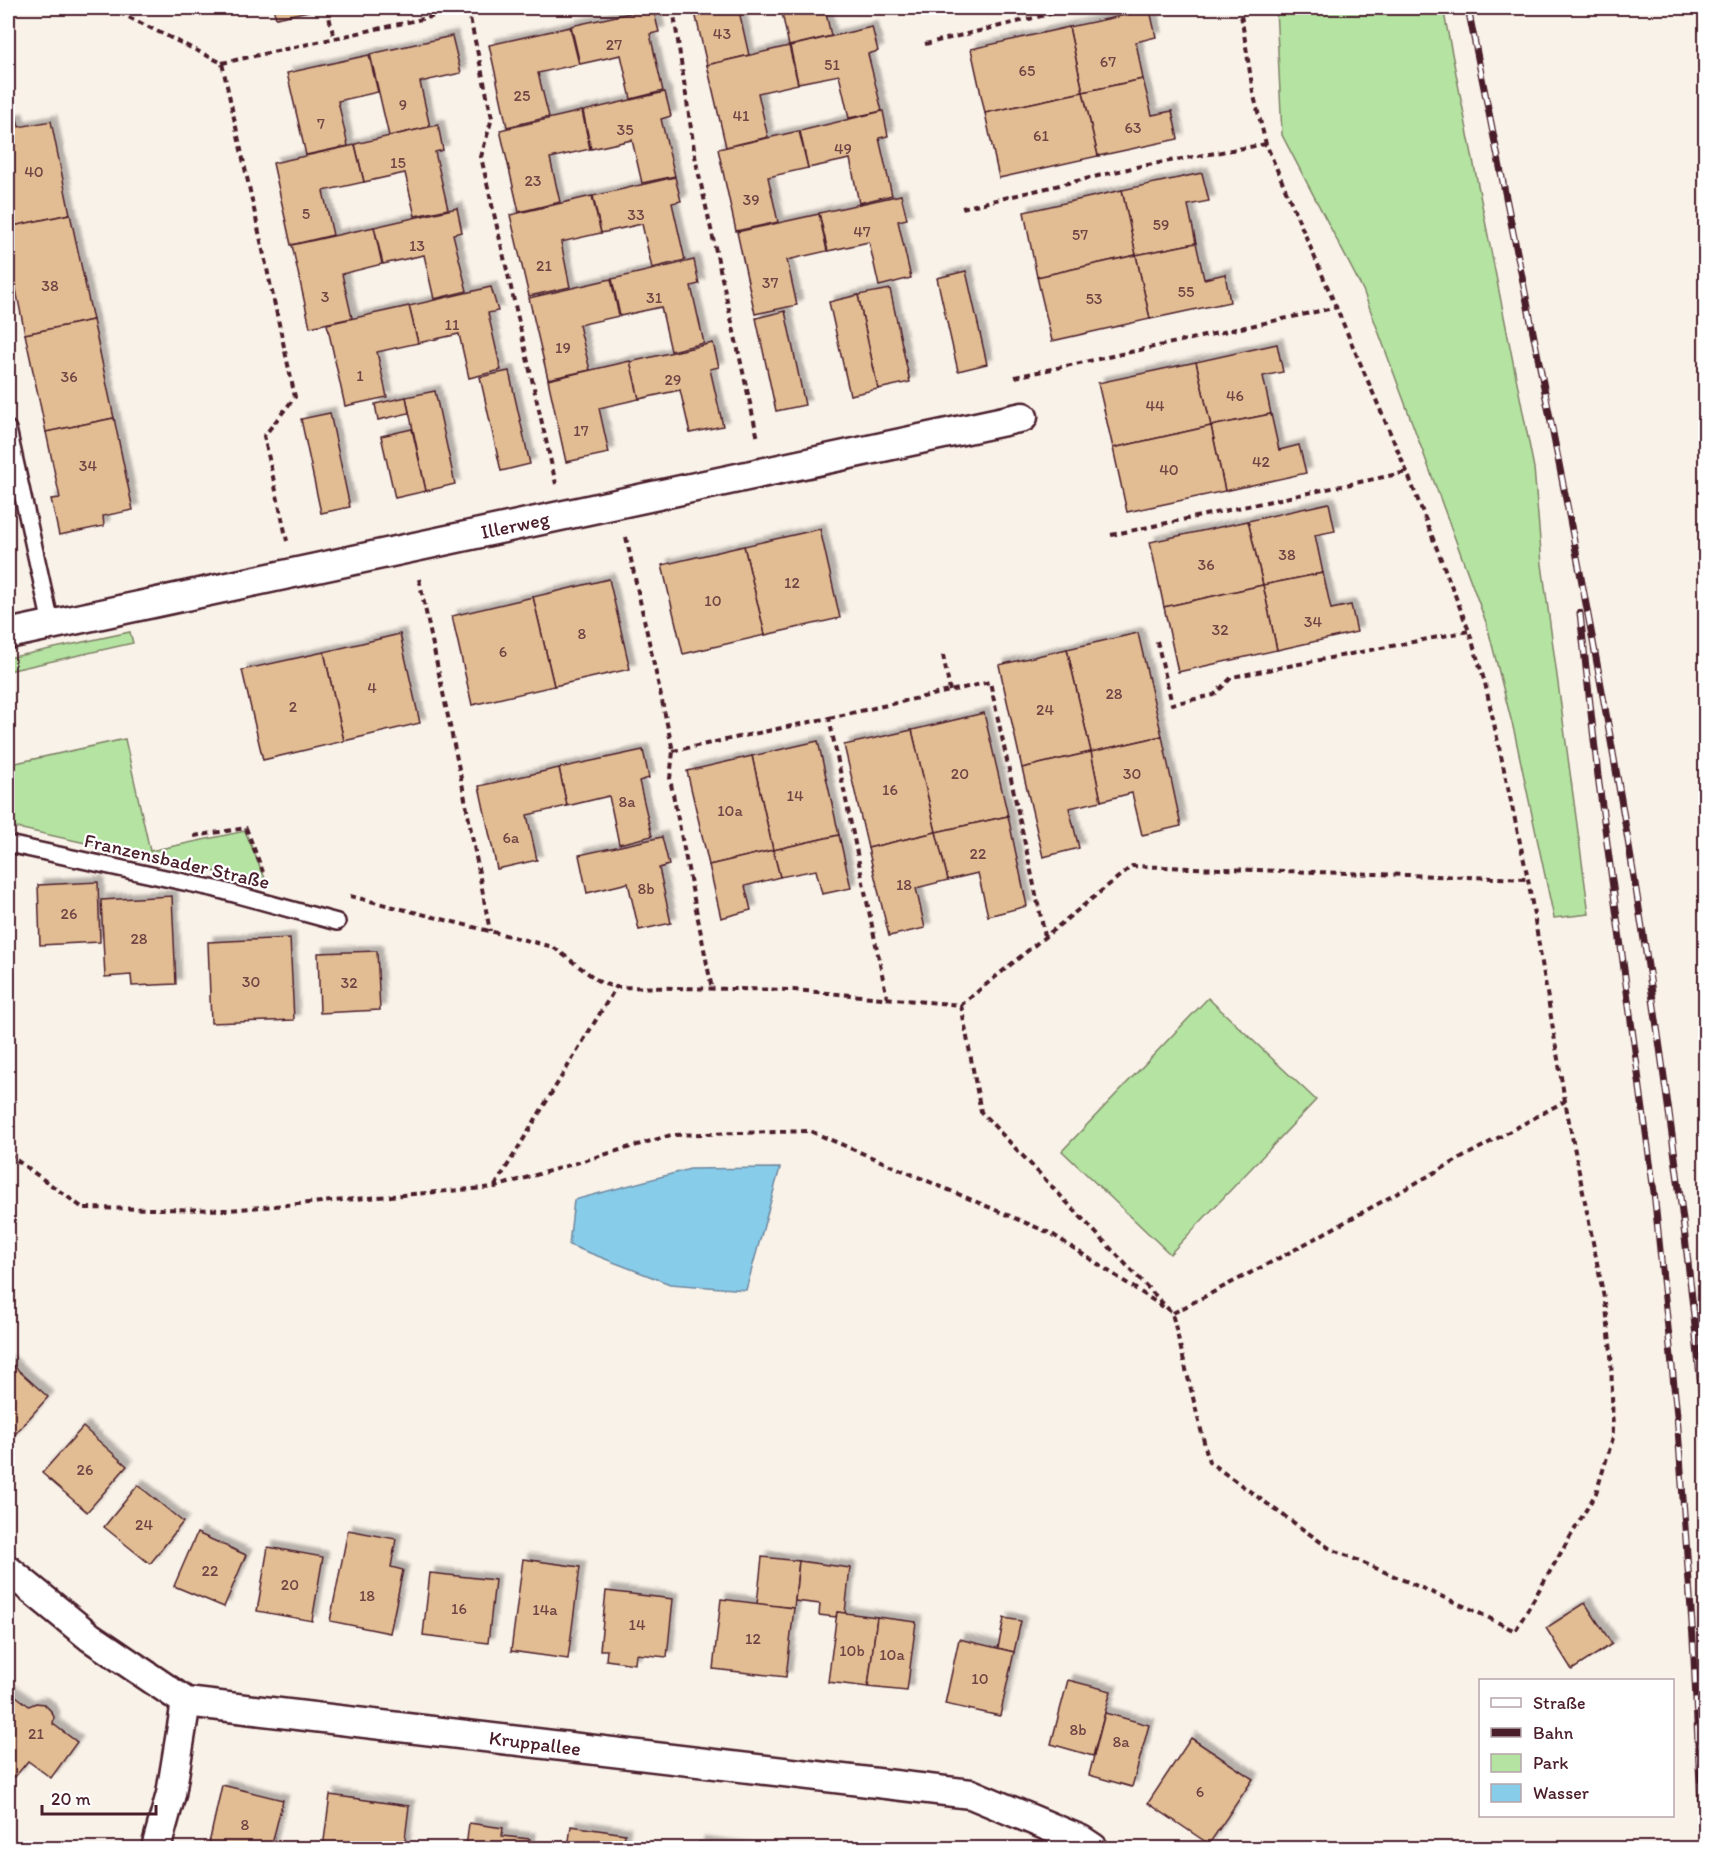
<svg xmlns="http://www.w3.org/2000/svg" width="1713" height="1856" font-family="Itim,sans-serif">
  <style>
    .green { fill: #b4e3a2; stroke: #7f8166; stroke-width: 1.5 }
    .water { fill: #87cce9; stroke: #6f879d; stroke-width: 1.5 }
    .building { fill: #e2bd93; stroke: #4a1f2b; stroke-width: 1.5; filter: url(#shadow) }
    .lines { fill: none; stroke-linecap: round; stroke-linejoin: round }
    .service-casing { stroke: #4a1f2b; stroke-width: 20 }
    .minor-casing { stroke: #4a1f2b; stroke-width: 33 }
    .path { stroke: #4a1f2b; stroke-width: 4; stroke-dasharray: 6 4.5; stroke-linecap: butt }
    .service { stroke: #fff; stroke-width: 15 }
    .minor { stroke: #fff; stroke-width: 28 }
    .rail-casing { stroke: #4a1f2b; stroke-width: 7 }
    .rail { stroke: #fff; stroke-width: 4.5; stroke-dasharray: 14; stroke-linecap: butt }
    .labels { text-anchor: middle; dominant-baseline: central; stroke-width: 4.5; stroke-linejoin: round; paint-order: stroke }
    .number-label { font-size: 16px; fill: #704645 }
    .street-label { font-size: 20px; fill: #4a1f2b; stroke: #fff }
  </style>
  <defs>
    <filter id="shadow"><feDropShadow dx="5.5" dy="-5.5" stdDeviation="1.5" flood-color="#0004"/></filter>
  </defs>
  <rect width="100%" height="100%" fill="#f9f2e9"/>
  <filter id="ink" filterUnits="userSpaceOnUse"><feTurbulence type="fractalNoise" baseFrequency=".0167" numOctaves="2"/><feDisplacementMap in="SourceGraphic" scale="12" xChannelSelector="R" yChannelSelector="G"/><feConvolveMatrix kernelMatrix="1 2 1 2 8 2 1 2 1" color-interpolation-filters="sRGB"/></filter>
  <g filter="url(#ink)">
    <g class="green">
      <polygon points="1276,8 1443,8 1534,468 1542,564 1589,914 1554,918 1515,735 1487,625 1363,290 1282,135"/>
      <polygon points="130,632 133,643 8,671 8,658"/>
      <polygon points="125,739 150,851 245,831 267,883 8,826 8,751 11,764"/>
      <polygon points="1208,998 1316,1100 1170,1254 1062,1151"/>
    </g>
    <polygon class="water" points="780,1168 746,1290 670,1284 569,1245 574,1200 690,1169"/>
    <g class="building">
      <polygon points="273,8 308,8 309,11 276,18"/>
      <polygon points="653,8 659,32 650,34 663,91 631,99 621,55 580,64 571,26"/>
      <polygon points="694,8 753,8 739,11 749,55 707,65"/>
      <polygon points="781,8 825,8 831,36 789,46"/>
      <polygon points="971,8 1000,8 972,14"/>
      <polygon points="1150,10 1156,37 1136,42 1143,79 1083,92 1069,27"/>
      <polygon points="570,27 579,64 538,73 549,117 507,127 489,45"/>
      <polygon points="872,27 878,51 868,54 882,111 849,118 839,75 798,83 790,46"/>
      <polygon points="1069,27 1083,92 985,113 971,49"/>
      <polygon points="452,36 461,73 420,82 430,127 389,136 370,54"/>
      <polygon points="789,46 798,84 758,93 768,137 726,147 707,65"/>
      <polygon points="369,55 378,92 338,101 348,146 306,155 287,73"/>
      <polygon points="1143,79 1152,115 1172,111 1178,139 1098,156 1083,92"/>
      <polygon points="665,92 671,116 661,119 675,176 642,183 632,140 591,149 583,111"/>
      <polygon points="1083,92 1098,156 999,178 985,113"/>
      <polygon points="582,111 590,149 550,158 560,202 519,212 500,130"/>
      <polygon points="883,111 888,136 879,138 892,195 859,203 850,159 808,168 800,131"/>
      <polygon points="17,119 19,127 51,121 70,214 8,227 8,121"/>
      <polygon points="438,125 443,150 435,152 448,209 415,216 405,173 364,182 355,144"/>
      <polygon points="799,131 808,168 768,177 778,222 736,231 718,149"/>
      <polygon points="355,145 364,182 323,191 333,235 291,245 273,163"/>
      <polygon points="1202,173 1209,201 1188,205 1196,243 1136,255 1122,190"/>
      <polygon points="675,177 681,201 672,203 685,260 652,268 642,224 601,233 593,196"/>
      <polygon points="1122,190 1136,255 1037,277 1024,212"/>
      <polygon points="901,195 907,219 898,221 911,278 879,286 869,242 828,251 819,213"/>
      <polygon points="592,196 601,233 561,242 570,287 529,296 510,215"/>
      <polygon points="457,208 462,232 453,234 467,291 434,299 424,255 383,264 374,227"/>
      <polygon points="70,214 93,320 25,334 8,250 8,227"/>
      <polygon points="819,214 827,251 787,260 797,305 755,314 737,232"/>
      <polygon points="374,227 382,264 342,274 352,318 310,327 292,245"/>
      <polygon points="1196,243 1204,279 1225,274 1230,302 1150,319 1136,255"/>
      <polygon points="1136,255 1150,319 1052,341 1037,277"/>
      <polygon points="694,260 699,284 691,286 704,343 671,351 661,307 620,316 612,279"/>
      <polygon points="966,271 987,364 958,371 937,278"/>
      <polygon points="611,279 619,316 579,325 590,370 548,379 529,298"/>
      <polygon points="491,287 498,311 488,313 501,370 469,378 459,334 418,343 409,306"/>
      <polygon points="890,289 910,382 878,389 858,295"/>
      <polygon points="858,295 878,389 850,395 829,302"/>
      <polygon points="409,306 418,343 377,352 387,397 345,406 327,324"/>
      <polygon points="785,311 805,405 776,411 756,318"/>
      <polygon points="93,320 114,418 46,432 25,334"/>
      <polygon points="713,343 719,367 710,369 723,426 690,433 680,390 639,399 630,362"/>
      <polygon points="1277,344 1283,372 1263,376 1271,414 1211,426 1196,362"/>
      <polygon points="630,361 639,399 599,408 609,453 566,462 548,380"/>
      <polygon points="1196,362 1211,426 1113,448 1098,383"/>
      <polygon points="509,371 530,464 501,471 480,377"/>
      <polygon points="435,391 455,484 426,491 406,397"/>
      <polygon points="406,397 409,413 378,420 375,404"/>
      <polygon points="330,413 350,507 321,513 301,419"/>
      <polygon points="1271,414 1279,450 1299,445 1306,473 1225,491 1211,426"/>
      <polygon points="114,418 133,510 103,516 104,526 59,535 51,499 60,498 46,432"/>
      <polygon points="1211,426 1225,491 1127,512 1113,448"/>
      <polygon points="412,429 426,491 395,498 381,436"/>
      <polygon points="1329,503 1335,531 1315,535 1323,573 1263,585 1248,521"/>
      <polygon points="1248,521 1263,585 1164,607 1150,542"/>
      <polygon points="820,529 840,618 765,635 744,546"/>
      <polygon points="744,546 765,635 683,654 662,565"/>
      <polygon points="1323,573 1331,609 1351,605 1357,632 1277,650 1263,585"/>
      <polygon points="609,579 630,669 554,686 533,597"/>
      <polygon points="1263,585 1277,650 1178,672 1164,607"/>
      <polygon points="533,597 554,686 472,705 452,616"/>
      <polygon points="1138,633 1162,736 1091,752 1067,649"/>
      <polygon points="400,634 420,723 344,741 324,652"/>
      <polygon points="1067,649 1091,752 1022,768 999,665"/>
      <polygon points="324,652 344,741 263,760 242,670"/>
      <polygon points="984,713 1008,816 936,832 912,730"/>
      <polygon points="912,730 936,832 868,848 844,745"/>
      <polygon points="1162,736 1181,826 1142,835 1132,793 1101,801 1091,752"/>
      <polygon points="818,741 839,835 773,850 752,756"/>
      <polygon points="643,750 649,778 639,781 652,836 619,844 609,796 567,806 559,768"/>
      <polygon points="1091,752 1101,801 1069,808 1079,848 1043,857 1022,768"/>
      <polygon points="752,756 773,850 709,865 687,771"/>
      <polygon points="559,768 567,806 527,815 537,860 497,869 479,786"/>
      <polygon points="1008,816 1027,906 988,916 978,873 948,880 936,832"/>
      <polygon points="936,832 948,880 916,888 925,928 889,936 868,848"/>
      <polygon points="839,835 851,888 822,894 816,870 780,877 773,850"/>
      <polygon points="662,837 669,865 659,868 671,923 639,930 628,883 587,893 579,855"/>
      <polygon points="773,850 780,877 745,886 751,910 721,918 709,865"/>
      <polygon points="98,882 100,942 40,945 38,885"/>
      <polygon points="172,896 176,984 132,986 131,975 105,977 101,900"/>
      <polygon points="290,938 294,1020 211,1023 208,942"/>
      <polygon points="377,951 380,1010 320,1013 318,953"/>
      <polygon points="8,1361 48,1397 8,1442"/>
      <polygon points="83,1427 127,1466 87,1512 42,1473"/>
      <polygon points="138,1485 183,1522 150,1564 104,1527"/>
      <polygon points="348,1530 396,1539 391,1567 403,1570 390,1633 330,1621"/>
      <polygon points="197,1533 246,1555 224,1607 174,1586"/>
      <polygon points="268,1547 323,1557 312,1621 257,1611"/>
      <polygon points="762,1557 799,1561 794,1608 757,1604"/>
      <polygon points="523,1559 580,1567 568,1659 511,1651"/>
      <polygon points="799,1561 850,1568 845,1613 837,1612 836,1617 819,1615 820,1604 795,1601"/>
      <polygon points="430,1573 495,1580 488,1643 423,1635"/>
      <polygon points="606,1591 673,1599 667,1657 636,1654 635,1664 606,1660 607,1650 600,1650"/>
      <polygon points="721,1599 794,1608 786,1677 713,1669"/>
      <polygon points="1585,1603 1612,1644 1572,1670 1546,1628"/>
      <polygon points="837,1612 877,1617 868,1687 828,1682"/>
      <polygon points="877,1617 916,1622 907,1691 868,1687"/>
      <polygon points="1004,1618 1021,1621 1014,1652 998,1648"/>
      <polygon points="959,1639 1014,1652 1000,1716 945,1704"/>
      <polygon points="1068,1680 1111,1691 1093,1756 1051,1744"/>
      <polygon points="8,1690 29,1706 36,1703 44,1704 51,1711 54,1717 53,1724 77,1742 51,1778 28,1761 15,1777 8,1771"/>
      <polygon points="1105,1713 1149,1725 1132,1787 1089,1775"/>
      <polygon points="1191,1738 1253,1779 1209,1844 1148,1803"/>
      <polygon points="222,1785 283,1800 271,1848 208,1848"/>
      <polygon points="330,1795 409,1806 404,1848 323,1848"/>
      <polygon points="469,1823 503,1828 502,1836 530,1839 529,1848 466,1848"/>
      <polygon points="571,1826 625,1834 623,1848 568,1848"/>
      <polygon points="699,1842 746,1848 698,1848"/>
    </g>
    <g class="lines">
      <defs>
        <g id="service">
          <polyline points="8,429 51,624"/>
          <polyline points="8,844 216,889 337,922"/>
        </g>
        <g id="minor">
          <polyline points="8,634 1023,417"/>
          <polyline points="8,1570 90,1637 186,1702 971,1794 1081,1840 1093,1848"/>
          <polyline points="156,1848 171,1794 186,1702"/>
        </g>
      </defs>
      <use href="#service" class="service-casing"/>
      <use href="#minor" class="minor-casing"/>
      <g class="path">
        <polyline points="110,8 222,63 295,397 264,436 287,541"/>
        <polyline points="327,8 334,38"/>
        <polyline points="673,8 696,162 758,439"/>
        <polyline points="468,9 492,118 481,157 556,484"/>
        <polyline points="925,44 1075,8"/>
        <polyline points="222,63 472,8"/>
        <polyline points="962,208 1136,167 1266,144"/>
        <polyline points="1015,377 1338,307"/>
        <polyline points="1111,535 1407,472"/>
        <polyline points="626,537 673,751 670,779 712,989"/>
        <polyline points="419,579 462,783 490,931"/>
        <polyline points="1157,641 1172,704 1214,695 1232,677 1469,631"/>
        <polyline points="943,655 950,691"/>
        <polyline points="829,718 990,682 1045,936"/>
        <polyline points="673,751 829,718 887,998"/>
        <polyline points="194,836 246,828 263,872"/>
        <polyline points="350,896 553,947 601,983 616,987"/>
        <polyline points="961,1005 981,1112 1172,1313 1209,1462 1329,1548 1473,1610 1515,1631 1596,1493 1613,1438 1611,1352 1606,1308 1565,1101 1528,879 1485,683 1469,631 1407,472 1266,144 1253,92 1240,8"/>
        <polyline points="8,1154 83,1208 228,1210 495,1187 671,1135 810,1131 1052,1234 1165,1308"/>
        <polyline points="495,1186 616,987 794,990 961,1005 1132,866 1528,879"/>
        <polyline points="1173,1313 1283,1256 1565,1101"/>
      </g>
      <use href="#service" class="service"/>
      <use href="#minor" class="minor"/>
      <defs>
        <g id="rail">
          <path d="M1468 8C1539 365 1616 723 1665 1084 1682 1205 1697 1327 1706 1449"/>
          <polyline points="1580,613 1598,776 1654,1192 1677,1415 1693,1638 1703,1848"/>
        </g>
      </defs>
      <use href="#rail" class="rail-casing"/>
      <use href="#rail" class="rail"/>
    </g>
  </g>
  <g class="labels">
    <g class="number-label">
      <text x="722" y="33">43</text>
      <text x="614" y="44">27</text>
      <text x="1108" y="61">67</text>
      <text x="832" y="64">51</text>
      <text x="1027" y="70">65</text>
      <text x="522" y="95">25</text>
      <text x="403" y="104">9</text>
      <text x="741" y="115">41</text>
      <text x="321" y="123">7</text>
      <text x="1133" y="127">63</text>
      <text x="625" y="129">35</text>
      <text x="1041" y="135">61</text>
      <text x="843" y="148">49</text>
      <text x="398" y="162">15</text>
      <text x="34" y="171">40</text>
      <text x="533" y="180">23</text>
      <text x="751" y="199">39</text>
      <text x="306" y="213">5</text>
      <text x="636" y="214">33</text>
      <text x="1161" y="224">59</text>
      <text x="862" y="231">47</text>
      <text x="1080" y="234">57</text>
      <text x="417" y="245">13</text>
      <text x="544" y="265">21</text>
      <text x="770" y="282">37</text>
      <text x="50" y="285">38</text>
      <text x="1186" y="291">55</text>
      <text x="325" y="296">3</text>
      <text x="654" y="297">31</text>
      <text x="1094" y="298">53</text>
      <text x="452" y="324">11</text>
      <text x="563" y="347">19</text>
      <text x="360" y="375">1</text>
      <text x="69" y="376">36</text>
      <text x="673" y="379">29</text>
      <text x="1235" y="395">46</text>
      <text x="1155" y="405">44</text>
      <text x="581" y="430">17</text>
      <text x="1261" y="461">42</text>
      <text x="88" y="465">34</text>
      <text x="1169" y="469">40</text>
      <text x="1287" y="554">38</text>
      <text x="1206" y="564">36</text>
      <text x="792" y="582">12</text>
      <text x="713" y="600">10</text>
      <text x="1313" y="621">34</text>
      <text x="1220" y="629">32</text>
      <text x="582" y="633">8</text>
      <text x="503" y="651">6</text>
      <text x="372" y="687">4</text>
      <text x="1114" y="693">28</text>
      <text x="293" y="706">2</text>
      <text x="1045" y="709">24</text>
      <text x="960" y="773">20</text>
      <text x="1132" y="773">30</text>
      <text x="890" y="789">16</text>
      <text x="795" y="795">14</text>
      <text x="627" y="801">8a</text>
      <text x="730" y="810">10a</text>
      <text x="511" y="837">6a</text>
      <text x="978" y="853">22</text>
      <text x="904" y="884">18</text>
      <text x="646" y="888">8b</text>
      <text x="69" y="913">26</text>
      <text x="139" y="938">28</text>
      <text x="251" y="981">30</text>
      <text x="349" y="982">32</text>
      <text x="85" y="1469">26</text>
      <text x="144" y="1524">24</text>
      <text x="210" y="1570">22</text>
      <text x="290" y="1584">20</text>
      <text x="367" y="1595">18</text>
      <text x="459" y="1608">16</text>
      <text x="545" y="1609">14a</text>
      <text x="637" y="1624">14</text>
      <text x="753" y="1638">12</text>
      <text x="852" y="1650">10b</text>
      <text x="892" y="1654">10a</text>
      <text x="980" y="1678">10</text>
      <text x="1078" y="1729">8b</text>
      <text x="36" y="1733">21</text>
      <text x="1121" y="1741">8a</text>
      <text x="1200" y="1791">6</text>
      <text x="245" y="1824">8</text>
    </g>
    <g class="street-label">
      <text transform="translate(515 525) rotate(-12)">Illerweg</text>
      <text transform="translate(177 861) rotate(13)">Franzensbader Straße</text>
      <text transform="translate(535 1743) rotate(7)">Kruppallee</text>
    </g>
  </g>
  <rect width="1713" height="1856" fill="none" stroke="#fff" stroke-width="30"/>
  <rect x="15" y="15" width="1683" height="1826" fill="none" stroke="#4a1f2b" stroke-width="2" filter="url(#ink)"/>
  <rect x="1479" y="1679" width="195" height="138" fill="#ffffff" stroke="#b7a5aa" stroke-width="1.5"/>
  <rect x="1491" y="1698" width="30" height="9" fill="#ffffff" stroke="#b7a5aa" stroke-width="1.5"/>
  <text x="1533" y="1709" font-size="18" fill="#4a1f2b">Straße</text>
  <rect x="1491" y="1728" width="30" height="9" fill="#4a1f2b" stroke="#b7a5aa" stroke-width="1.5"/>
  <text x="1533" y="1739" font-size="18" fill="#4a1f2b">Bahn</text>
  <rect x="1491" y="1754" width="30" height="18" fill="#b4e3a2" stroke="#b7a5aa" stroke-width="1.5"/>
  <text x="1533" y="1769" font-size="18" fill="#4a1f2b">Park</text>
  <rect x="1491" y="1784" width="30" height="18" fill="#87cce9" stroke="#b7a5aa" stroke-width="1.5"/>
  <text x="1533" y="1799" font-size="18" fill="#4a1f2b">Wasser</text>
  <path d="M42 1805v9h114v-9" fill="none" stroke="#4a1f2b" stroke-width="3"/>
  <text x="51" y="1805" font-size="18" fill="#4a1f2b" stroke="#ffffff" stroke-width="4.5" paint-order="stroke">20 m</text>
</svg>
